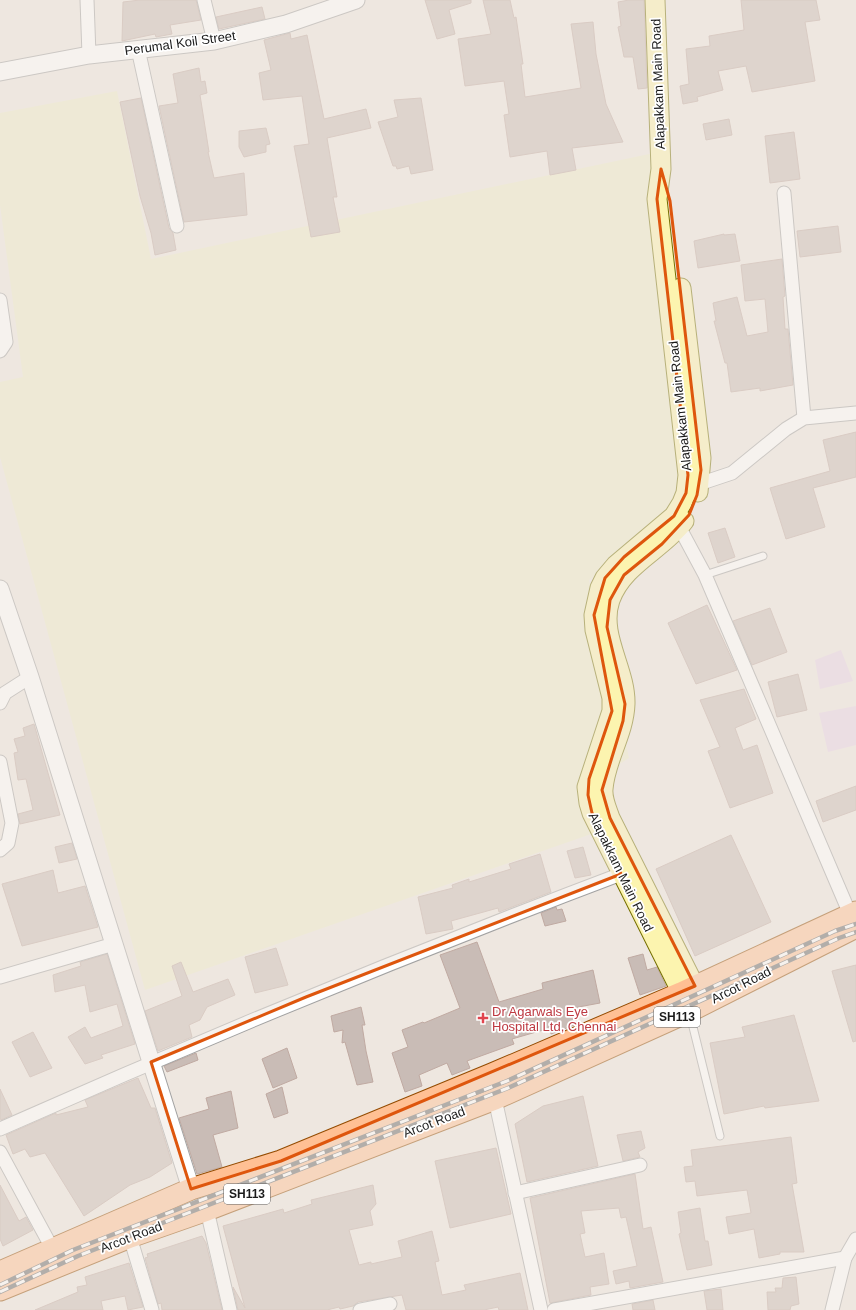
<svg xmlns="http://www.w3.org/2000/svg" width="856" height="1310" font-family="Helvetica,sans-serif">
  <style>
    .industrial { fill: #e7d2e7 }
    .farmland { fill: #eeebca }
    .building { fill: #c9bcb6; stroke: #c0aaa2 }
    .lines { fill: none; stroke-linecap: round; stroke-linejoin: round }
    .service-casing { stroke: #a2a2a2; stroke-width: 9 }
    .minor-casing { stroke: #a2a2a2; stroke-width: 15 }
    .tertiary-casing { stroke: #a2a2a2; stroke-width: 19 }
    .secondary-casing { stroke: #756f00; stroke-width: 21 }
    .primary-casing { stroke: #934b00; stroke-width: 23 }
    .service { stroke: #fff; stroke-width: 7 }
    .minor { stroke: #fff; stroke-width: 13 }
    .tertiary { stroke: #fff; stroke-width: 17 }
    .secondary { stroke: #fcf4af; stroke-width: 19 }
    .primary { stroke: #ffc094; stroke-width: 21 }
    .rail-casing { stroke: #696969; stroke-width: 4.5 }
    .rail { stroke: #fff; stroke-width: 3; stroke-dasharray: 9; stroke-linecap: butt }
    .marked { fill: none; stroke: #de560d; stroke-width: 3; stroke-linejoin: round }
    .health-dot { fill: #e0444e; stroke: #fff; stroke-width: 1.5 }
    .labels { text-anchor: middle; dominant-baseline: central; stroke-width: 3.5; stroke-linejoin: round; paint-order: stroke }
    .shield { fill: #fff; stroke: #5f5f5f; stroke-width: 1 }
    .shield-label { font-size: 12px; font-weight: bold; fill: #1b1b1b }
    .street-label { font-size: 13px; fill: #1b1b1b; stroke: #fff }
    .health-label { font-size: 13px; fill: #be3a42; stroke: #fff; text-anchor: start }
  </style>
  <rect width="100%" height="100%" fill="#eee7e0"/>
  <g class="industrial">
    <polygon points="841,650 853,681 820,689 815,660"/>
    <polygon points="856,706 856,745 828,752 819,713"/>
  </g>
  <polygon class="farmland" points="117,91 151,259 654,153 698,488 666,527 589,580 629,758 585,786 597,832 145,990 0,457 0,382 23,377 0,205 0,113"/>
  <g class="building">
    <polygon points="140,0 196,0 201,20 170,25 172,34 156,37 155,34 122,41 123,2"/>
    <polygon points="425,0 471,0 471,3 449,10 455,34 437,39"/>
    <polygon points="483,0 510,0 514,18 516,17 523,64 521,64 525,97 581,88 571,24 593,22 596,54 606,104 623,142 572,148 576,170 550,175 547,151 510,157 504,115 509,114 504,81 465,86 458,39 491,34"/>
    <polygon points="629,0 644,0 647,88 638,89 633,57 624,57 618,27 621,26 618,2"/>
    <polygon points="741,0 816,0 820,20 805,22 815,81 752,92 746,66 718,71 723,90 697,97 698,101 683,104 680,86 689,84 686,49 710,46 709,36 744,30"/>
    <polygon points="262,7 265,19 219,29 216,17"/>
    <polygon points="290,33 291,39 307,35 324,119 366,109 371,128 327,138 337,197 333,197 340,232 311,237 294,146 309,144 302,96 263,100 259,73 271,70 264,40"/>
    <polygon points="199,68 201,82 205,81 207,93 200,95 209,152 208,152 214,178 244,173 247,215 184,222 159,106 178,103 173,74"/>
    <polygon points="141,98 169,228 173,233 176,250 155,255 151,233 140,196 120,102"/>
    <polygon points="421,98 433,170 411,174 409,166 397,169 396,166 393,166 378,122 398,117 394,100"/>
    <polygon points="729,119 732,135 706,140 703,124"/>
    <polygon points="266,128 270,144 266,145 266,152 244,157 239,147 239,131"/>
    <polygon points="794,132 800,179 770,183 765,136"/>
    <polygon points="838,226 841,252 800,257 797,231"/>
    <polygon points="724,234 724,235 735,234 740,261 698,268 694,241"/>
    <polygon points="782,259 785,296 783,297 785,329 788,329 793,385 760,391 760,388 731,392 727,363 725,363 714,321 716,321 713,303 737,297 747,336 768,332 765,299 745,301 741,265"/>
    <polygon points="856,432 856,477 813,488 825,527 786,539 770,488 830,471 823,440"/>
    <polygon points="725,528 735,557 718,563 708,533"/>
    <polygon points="707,605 737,670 696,684 668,623"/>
    <polygon points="770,608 787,652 752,665 733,621"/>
    <polygon points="798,674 807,710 777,717 768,682"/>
    <polygon points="744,689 756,719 735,728 743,750 757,745 773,793 730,808 708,751 720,747 700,700"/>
    <polygon points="34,724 60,815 20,824 18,814 33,810 26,779 18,780 14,753 18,752 14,739 25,736 23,728"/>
    <polygon points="856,786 856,810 823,822 816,801"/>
    <polygon points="731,835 771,922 695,956 656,869"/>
    <polygon points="72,843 77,859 59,863 55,847"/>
    <polygon points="583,847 591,875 575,878 567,851"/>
    <polygon points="540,854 551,892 499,912 498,908 451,921 453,929 426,934 418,897 453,888 452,885 469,879 469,882 511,869 509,864"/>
    <polygon points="53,870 58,893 85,886 98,927 22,946 2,884"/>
    <polygon points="556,907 557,910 562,909 566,921 545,926 541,913"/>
    <polygon points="477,942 499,1002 543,989 542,983 593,970 600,1003 573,1008 577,1024 551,1034 550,1028 512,1039 514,1044 467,1061 470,1068 452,1075 447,1063 419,1075 422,1086 405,1092 392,1053 408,1047 402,1030 423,1022 424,1023 460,1008 440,955"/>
    <polygon points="276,948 288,985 255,993 245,957"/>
    <polygon points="107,954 135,1044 101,1055 103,1058 85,1064 68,1037 85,1027 91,1038 123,1026 117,1004 90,1012 85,985 55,992 53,975 81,966 80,962"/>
    <polygon points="643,954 647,970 657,967 666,986 640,995 628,958"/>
    <polygon points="181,962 193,992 228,979 235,995 207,1007 200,1020 189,1025 192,1037 158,1051 145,1011 182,996 172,966"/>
    <polygon points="856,965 856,1041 853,1042 832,971"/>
    <polygon points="361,1007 365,1025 362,1025 366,1051 373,1082 357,1085 345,1042 342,1043 343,1030 334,1032 331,1016"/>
    <polygon points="794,1015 819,1101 765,1108 764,1106 724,1114 710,1043 745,1037 742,1027"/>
    <polygon points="33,1032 52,1068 30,1077 12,1042"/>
    <polygon points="287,1048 297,1078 273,1088 262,1059"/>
    <polygon points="196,1053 198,1060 167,1072 164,1066"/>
    <polygon points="138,1078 151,1108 155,1108 172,1163 150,1177 130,1185 84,1216 45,1153 30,1157 25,1149 13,1154 6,1135 56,1113 56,1115 88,1107 85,1100"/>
    <polygon points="282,1087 288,1113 274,1118 266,1094"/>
    <polygon points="0,1089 12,1115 1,1120 0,1118"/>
    <polygon points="231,1091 238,1128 213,1135 222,1167 197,1174 179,1118 209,1109 206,1098"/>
    <polygon points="583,1096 598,1166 527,1182 515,1124 543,1106"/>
    <polygon points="641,1131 645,1148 638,1152 640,1157 623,1161 617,1135"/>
    <polygon points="791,1137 797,1183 792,1184 804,1252 780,1252 780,1254 759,1258 754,1229 729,1234 726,1217 751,1213 747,1190 697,1196 695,1181 686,1182 684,1167 693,1166 691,1150"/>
    <polygon points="496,1148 511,1214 450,1228 435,1161"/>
    <polygon points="635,1174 643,1229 651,1227 663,1282 630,1288 629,1281 616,1284 613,1271 637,1266 626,1217 621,1218 619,1208 581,1211 585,1233 580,1234 585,1257 604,1253 609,1284 590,1287 591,1295 550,1303 530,1198"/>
    <polygon points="0,1185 19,1221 26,1217 33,1230 3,1246 0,1239"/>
    <polygon points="373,1185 376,1204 370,1211 373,1225 349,1230 359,1265 371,1262 371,1264 402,1257 398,1241 432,1231 439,1261 435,1262 442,1295 466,1290 464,1285 520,1273 528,1310 499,1310 498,1307 484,1310 406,1310 402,1295 358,1302 353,1306 340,1309 339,1307 327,1310 238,1310 233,1287 245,1308 223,1226 283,1209 284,1213 312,1204 311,1200"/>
    <polygon points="700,1208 705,1241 708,1241 712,1265 687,1270 679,1234 681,1233 678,1212"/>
    <polygon points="202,1236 206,1243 222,1310 162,1310 161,1303 158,1304 145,1258 148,1257 147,1254"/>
    <polygon points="129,1263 143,1307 128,1310 125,1296 101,1301 103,1310 35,1310 78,1292 77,1287 87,1285 85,1277"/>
    <polygon points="796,1277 799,1304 791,1306 790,1310 768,1310 767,1292 776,1292 775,1288 782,1288 783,1278"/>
    <polygon points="721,1289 723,1310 707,1310 704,1291"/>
    <polygon points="653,1300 655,1310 633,1310 632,1304"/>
  </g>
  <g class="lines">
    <defs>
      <g id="service">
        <polyline points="705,575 763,556"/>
        <polyline points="690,1015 720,1136"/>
      </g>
      <g id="minor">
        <polyline points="87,0 89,55"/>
        <polyline points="204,0 214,41"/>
        <polyline points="138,49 177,226"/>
        <polyline points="784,193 804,418"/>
        <polyline points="0,300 6,342 0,351"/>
        <polyline points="691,484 699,484 732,473 786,429 804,418 856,413"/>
        <polyline points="676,521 705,575 850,914"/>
        <polyline points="0,703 5,693 30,677"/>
        <polyline points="0,762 12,823 8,843 0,850"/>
        <polyline points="0,977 114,944"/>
        <polyline points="495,1099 541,1310"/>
        <path d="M0 1129C207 1037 417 951 629 871"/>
        <polyline points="0,1152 52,1248"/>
        <polyline points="515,1193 640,1165"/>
        <polyline points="207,1210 230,1310"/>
        <polyline points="130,1237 152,1310"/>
        <polyline points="360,1310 390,1304"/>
        <polyline points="554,1310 845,1258"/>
        <polyline points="832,1310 845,1258 856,1239"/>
      </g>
      <g id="tertiary">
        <polyline points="0,72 89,55 214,41 286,24 356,0"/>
        <polyline points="0,589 30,677 191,1189"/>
      </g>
      <g id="secondary">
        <polyline points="655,0 661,169 657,199 688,475 686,493 682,503 674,516 616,565 605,578 600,588 594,615 595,630 612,698 612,711 587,787 589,803 592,813 689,1007"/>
        <polyline points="681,288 701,458 698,492"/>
        <path d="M684 521C662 550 623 564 610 600 598 635 626 669 625 704 624 734 605 760 603 789 602 799 607 809 610 818L701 999"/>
      </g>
      <g id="primary">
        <polyline points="0,1272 191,1189 281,1161 492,1074 681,993 856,912"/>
        <polyline points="0,1290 130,1237 207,1210 495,1099 690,1011 856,927"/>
      </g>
    </defs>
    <use href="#service" class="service-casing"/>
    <use href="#minor" class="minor-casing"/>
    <use href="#tertiary" class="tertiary-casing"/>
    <use href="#secondary" class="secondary-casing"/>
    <use href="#primary" class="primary-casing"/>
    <use href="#service" class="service"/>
    <use href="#minor" class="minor"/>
    <use href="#tertiary" class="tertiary"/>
    <use href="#secondary" class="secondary"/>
    <use href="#primary" class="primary"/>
    <defs>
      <g id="rail">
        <polyline points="0,1285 73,1250 507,1081 835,931 856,924"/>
        <polyline points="0,1292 78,1256 508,1088 839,938 856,932"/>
      </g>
    </defs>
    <use href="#rail" class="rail-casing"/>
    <use href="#rail" class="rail"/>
  </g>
  <path d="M0 0H856V1310H0ZM661 169 670 201 701 470 697 495 689 515 662 544 624 575 610 600 607 627 625 704 623 721 602 790 610 818 695 986 281 1161 191 1189 151 1062 306 997 621 874 592 813 588 795 589 779 612 711 594 615 605 578 624 557 674 516 686 493 688 475 657 199Z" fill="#eee7e0" fill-opacity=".55" fill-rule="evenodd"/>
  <path class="marked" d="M661 169 670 201 701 470 697 495 689 515 662 544 624 575 610 600 607 627 625 704 623 721 602 790 610 818 695 986 281 1161 191 1189 151 1062 306 997 621 874 592 813 588 795 589 779 612 711 594 615 605 578 624 557 674 516 686 493 688 475 657 199Z"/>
  <path class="health-dot" d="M481 1012h4v4h4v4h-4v4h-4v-4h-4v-4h4z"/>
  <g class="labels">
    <g class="shield">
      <rect x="654" y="1007" width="46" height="20" rx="3"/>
      <rect x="224" y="1184" width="46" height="20" rx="3"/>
    </g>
    <g class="shield-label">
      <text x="677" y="1017">SH113</text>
      <text x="247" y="1194">SH113</text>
    </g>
    <g class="street-label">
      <text transform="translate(180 43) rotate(-8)">Perumal Koil Street</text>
      <text transform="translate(658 84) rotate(-92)">Alapakkam Main Road</text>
      <text transform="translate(680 406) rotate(-96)">Alapakkam Main Road</text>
      <text transform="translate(621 872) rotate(64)">Alapakkam Main Road</text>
      <text transform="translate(741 985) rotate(-27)">Arcot Road</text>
      <text transform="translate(434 1122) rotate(-21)">Arcot Road</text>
      <text transform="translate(131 1237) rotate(-21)">Arcot Road</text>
    </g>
    <g class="health-label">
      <text x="492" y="1011">Dr Agarwals Eye<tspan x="492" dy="15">Hospital Ltd, Chennai</tspan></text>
    </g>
  </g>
</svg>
